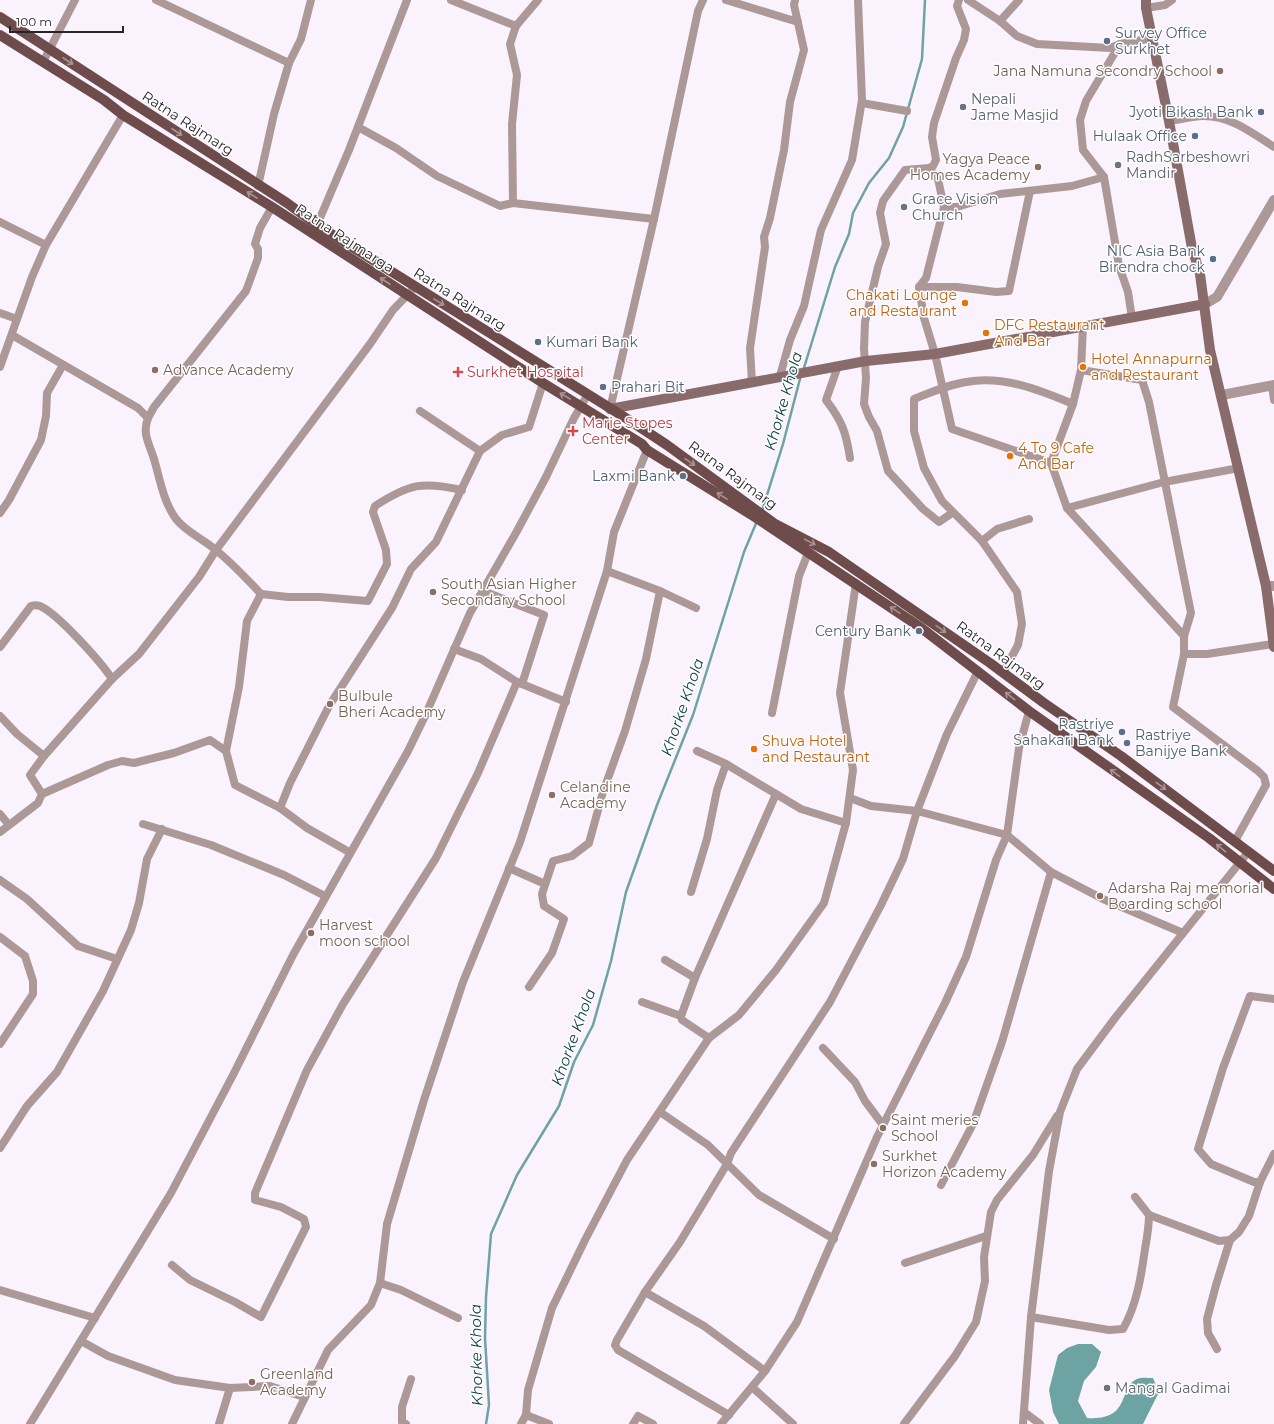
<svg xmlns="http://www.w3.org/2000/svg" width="1274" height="1424" font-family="Montserrat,sans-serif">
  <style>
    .water { fill: #6ea3a3 }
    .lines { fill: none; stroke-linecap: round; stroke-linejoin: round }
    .stream { stroke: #6ea3a3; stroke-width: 2.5 }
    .minor { stroke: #ad9898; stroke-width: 8 }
    .tertiary { stroke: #ad9898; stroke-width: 10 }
    .secondary { stroke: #896b6b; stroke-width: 10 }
    .primary { stroke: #6f4c4c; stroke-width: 10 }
    .oneway { stroke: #a99494 }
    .service-dot { fill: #5c6f8a; stroke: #fff; stroke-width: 1.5 }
    .education-dot { fill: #8d6e63; stroke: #fff; stroke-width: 1.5 }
    .worship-dot { fill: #6b7280; stroke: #fff; stroke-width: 1.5 }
    .food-dot { fill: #e8710a; stroke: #fff; stroke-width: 1.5 }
    .health-dot { fill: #e0444e; stroke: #fff; stroke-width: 1.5 }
    .labels { text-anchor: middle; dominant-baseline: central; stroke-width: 3; stroke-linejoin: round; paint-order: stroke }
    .service-label { font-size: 14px; fill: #4e5e75; stroke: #fff; text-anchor: end }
    .education-label { font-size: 14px; fill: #785e54; stroke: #fff; text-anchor: start }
    .worship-label { font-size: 14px; fill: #5b616d; stroke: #fff; text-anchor: start }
    .street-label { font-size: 14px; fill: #272428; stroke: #fff }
    .food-label { font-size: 14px; fill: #c56008; stroke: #fff; text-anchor: start }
    .health-label { font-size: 14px; fill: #be3a42; stroke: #fff; text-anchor: start }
    .water-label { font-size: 15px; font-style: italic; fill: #124444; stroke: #fff }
  </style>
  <rect width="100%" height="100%" fill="#faf3fd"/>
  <path class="water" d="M1078 1344H1092L1101 1352 1096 1367 1084 1381 1078 1401 1087 1418C1132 1421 1118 1387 1137 1379 1141 1377 1148 1378 1153 1378L1159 1392 1143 1424H1059L1053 1412 1049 1390 1058 1355 1067 1348Z"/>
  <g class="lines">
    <g class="stream">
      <polyline points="803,371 835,267 849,234 853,213 869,183 889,158 903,127 922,59 925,0"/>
      <polyline points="762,511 783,444 801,375"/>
      <polyline points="486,1424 489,1405 485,1338 486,1297 491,1234 517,1175 559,1106 574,1062 593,1025 611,961 626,892 657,805 693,715 744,552 757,521"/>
    </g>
    <g class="minor">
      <polyline points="156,0 289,63"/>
      <polyline points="451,0 516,26"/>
      <polyline points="538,0 516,26 510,44 517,75 512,124 513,203 654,219"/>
      <polyline points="726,0 798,22"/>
      <polyline points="968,0 1000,21 1017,36 1037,44 1110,48 1120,44 1153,38"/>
      <polyline points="1146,8 1165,5 1172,0"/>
      <polyline points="1000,21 1019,0"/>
      <polyline points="1120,44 1086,101 1080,120 1083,150 1104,177 1119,266 1128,292 1132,318"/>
      <polyline points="43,62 75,0"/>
      <polyline points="862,103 907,111"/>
      <path d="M1169 121C1180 120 1192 116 1203 116 1231 116 1251 132 1274 147"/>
      <polyline points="358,127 396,148 437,176 500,206 513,203"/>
      <polyline points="929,168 938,179 944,207 926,278 919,287 924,318 935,354 952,429 1051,463"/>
      <polyline points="258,186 274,114 289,63 301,39 311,0"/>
      <polyline points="944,207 957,207 1000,194 1072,186 1104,177"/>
      <polyline points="0,222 46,245"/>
      <polyline points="317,225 349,150 407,0"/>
      <polyline points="919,287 957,287 996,292 1009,291 1030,191"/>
      <polyline points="0,313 17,319"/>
      <polyline points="1083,326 1081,370 1142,380 1149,402 1191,613 1184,636 1184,654 1173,707 1258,771 1264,777 1266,785 1235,841"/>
      <path d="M12 335 138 408 148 418C142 434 149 443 154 459 160 479 163 501 176 519 187 533 204 539 217 551 233 564 247 579 261 594L247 621 239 687 226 751"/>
      <path d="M838 366 826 400C842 421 846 432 850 458"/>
      <polyline points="0,367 32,277 46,245 123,115"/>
      <polyline points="1081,370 1073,404 1051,463 1067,508 1184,636"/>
      <polyline points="780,376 790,340 804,306 821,230 852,160 862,100 858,0"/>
      <polyline points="752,383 750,348 765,247 764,237 770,218 784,150 790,102 804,50 794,5 795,0"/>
      <polyline points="1272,385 1274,400"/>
      <polyline points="610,409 654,219 698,11 703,0"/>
      <polyline points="420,411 480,451"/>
      <polyline points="148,418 154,407 246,291 258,258 258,249 255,244 260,228 272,207"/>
      <polyline points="1067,508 1164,482 1239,468"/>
      <polyline points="0,513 9,500 41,440 46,416 47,393 63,365"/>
      <polyline points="952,513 939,522 923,509 888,471 877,431 869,417 864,404 866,378 864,349 865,322 878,267 886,244 880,213 883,201 905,170 929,168 933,166 936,160 932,137 934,123 956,58 964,40 966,29 957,6 959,0"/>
      <polyline points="982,541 997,529 1029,519"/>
      <polyline points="607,571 660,591 696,608"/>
      <polyline points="483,591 544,615 522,684"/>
      <path d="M261 594 288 597H320L368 601 387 564 386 550 373 512 375 506C409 484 422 481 462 490"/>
      <path d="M0 647 31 606C34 605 37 605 40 606 57 613 102 663 112 679"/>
      <polyline points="454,649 481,659 517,682 566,702"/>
      <polyline points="1184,654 1207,654 1273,644"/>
      <path d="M1003 673 1018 645 1022 624 1017 592 982 541 942 501 924 468 914 431V399C931 392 948 385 966 382 1003 375 1040 390 1073 404"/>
      <polyline points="772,713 799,576 808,553"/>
      <polyline points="0,716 17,734 44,756"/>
      <polyline points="697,751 726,764 801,809 846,823"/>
      <polyline points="42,794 108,765 122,761 134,763 174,753 210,740 226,751 235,785 280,808 307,828 349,852"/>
      <polyline points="850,798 871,806 917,811 1007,835 1051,872 1103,899 1183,933"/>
      <polyline points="280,808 290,783 329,706 392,608 411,569 436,542 480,451 502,435 529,427 543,383"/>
      <polyline points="0,814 9,825"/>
      <polyline points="143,824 211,845 284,875 325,896"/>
      <polyline points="0,832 38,803 42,794 30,775 44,756 112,679 139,654 199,577 216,550 370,344 393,310 415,287"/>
      <polyline points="509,868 545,884"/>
      <polyline points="0,880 27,899 78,946 117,959"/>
      <polyline points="691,892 707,839 717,790 726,764"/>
      <polyline points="0,937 25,956 33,981 33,994 0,1044"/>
      <polyline points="665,960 695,978"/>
      <polyline points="529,987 552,953 564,919 544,906 542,894 553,861 572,856 589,843 603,792 625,731 646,659 660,591"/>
      <polyline points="642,1002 681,1016"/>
      <polyline points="709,1038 682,1020 681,1016 695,978 776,794"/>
      <polyline points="823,1048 855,1082 865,1101 883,1125"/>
      <polyline points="660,1112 708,1145 759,1195 834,1239"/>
      <polyline points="0,1148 27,1106 57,1072 103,991 131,930 139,903 147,859 162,829"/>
      <polyline points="1260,1182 1254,1182 1211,1164 1198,1149 1223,1068 1250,996 1274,999"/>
      <polyline points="941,1185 973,1124 1002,1042 1051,872"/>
      <polyline points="1135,1197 1149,1215 1219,1241 1230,1240"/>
      <polyline points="905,1263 986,1236"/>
      <polyline points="172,1265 190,1280 235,1302 261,1317 306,1227 304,1219 281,1207 255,1200 255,1193 307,1070 343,1004 436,858 478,773 517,682"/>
      <polyline points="380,1283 401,1290 458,1318"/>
      <polyline points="0,1290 95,1318"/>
      <polyline points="645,1292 704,1326 765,1371"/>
      <path d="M1031 1317 1109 1330 1123 1329C1137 1304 1141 1277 1145 1249 1147 1238 1149 1227 1149 1215"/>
      <polyline points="81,1341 108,1356 175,1380 230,1388 270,1386 304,1397"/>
      <polyline points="1217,1349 1208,1333 1207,1319 1216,1285 1230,1240 1239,1232 1249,1216 1260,1182 1274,1154"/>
      <polyline points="752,1387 793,1424"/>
      <polyline points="1024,1412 1040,1424"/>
      <polyline points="526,1415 549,1424"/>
      <polyline points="729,1415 618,1350 615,1345 617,1340 645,1292 680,1242 727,1164 731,1153 830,1002 881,905 903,859 917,811 947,734 978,671"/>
      <polyline points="30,1424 171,1193 233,1075 293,955 408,751 425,716 470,613 517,531 546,477 574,418 588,394"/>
      <polyline points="219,1424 230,1388"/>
      <polyline points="292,1424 328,1350 371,1305 380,1283 387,1224 424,1100 463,982 520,842 607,571 614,532 647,450"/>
      <polyline points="406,1424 402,1422 402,1407 411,1379"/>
      <polyline points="521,1424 526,1415 528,1390 552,1308 585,1240 627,1160 709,1038 739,1015 776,970 824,903 846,823 853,770 840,693 856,583"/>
      <polyline points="633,1424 638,1416 653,1424"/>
      <polyline points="721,1424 765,1371 797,1322 877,1137 945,1003 966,957 996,860 1007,835 1019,748 1029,711"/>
      <polyline points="904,1424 955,1356 976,1322 985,1281 984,1257 991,1212 997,1200 1033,1155 1057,1116"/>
      <polyline points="1023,1424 1031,1317 1049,1171 1060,1112 1077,1069 1115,1018 1249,851"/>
    </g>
    <g class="tertiary">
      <polyline points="1205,304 1217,297 1274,200"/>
      <polyline points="1222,395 1274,385"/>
      <polyline points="1266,586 1274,586"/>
    </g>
    <g class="secondary">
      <polyline points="1146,0 1146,8 1169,121 1192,248 1200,274 1210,350 1266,586 1274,647"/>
      <polyline points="610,409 866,361 935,354 1205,304"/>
    </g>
    <g class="primary">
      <polyline points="0,17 287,203 317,225 629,420 667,445 775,524 829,552 990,663 1044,703 1121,756 1274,871"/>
      <polyline points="0,35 104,100 123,115 272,207 543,383 642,444 647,450 755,517 920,627 1029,711 1209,838 1274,889"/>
    </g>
  </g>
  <defs><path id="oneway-shaft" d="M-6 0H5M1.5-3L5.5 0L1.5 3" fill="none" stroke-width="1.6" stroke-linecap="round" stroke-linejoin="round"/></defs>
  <g class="oneway">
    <use href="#oneway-shaft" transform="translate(68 61) rotate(33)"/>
    <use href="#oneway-shaft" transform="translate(177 132) rotate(33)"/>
    <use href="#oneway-shaft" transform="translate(252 195) rotate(-148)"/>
    <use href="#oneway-shaft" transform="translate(385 281) rotate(-147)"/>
    <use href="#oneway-shaft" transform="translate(439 302) rotate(32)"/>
    <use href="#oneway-shaft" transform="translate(565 396) rotate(-150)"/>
    <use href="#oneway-shaft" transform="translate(690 462) rotate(35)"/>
    <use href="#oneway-shaft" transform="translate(722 496) rotate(-148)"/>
    <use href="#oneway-shaft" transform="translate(810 542) rotate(28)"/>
    <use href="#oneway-shaft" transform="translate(895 610) rotate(-146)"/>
    <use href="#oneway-shaft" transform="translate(941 629) rotate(35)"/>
    <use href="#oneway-shaft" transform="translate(1010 696) rotate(-142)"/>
    <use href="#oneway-shaft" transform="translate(1115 773) rotate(-144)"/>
    <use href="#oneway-shaft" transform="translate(1161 786) rotate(36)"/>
    <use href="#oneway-shaft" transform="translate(1221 848) rotate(-141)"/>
  </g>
  <g class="service-dot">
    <circle cx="1107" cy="41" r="4"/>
    <circle cx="1261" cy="112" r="4"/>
    <circle cx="1195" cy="136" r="4"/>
    <circle cx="1213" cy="259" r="4"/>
    <circle cx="538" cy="342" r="4"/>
    <circle cx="603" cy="387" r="4"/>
    <circle cx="683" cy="476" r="4"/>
    <circle cx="919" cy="631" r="4"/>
    <circle cx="1122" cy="732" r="4"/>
    <circle cx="1127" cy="743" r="4"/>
  </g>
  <g class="education-dot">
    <circle cx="1220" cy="71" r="4"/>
    <circle cx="1038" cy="167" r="4"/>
    <circle cx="155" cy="370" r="4"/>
    <circle cx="433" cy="592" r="4"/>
    <circle cx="330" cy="704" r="4"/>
    <circle cx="552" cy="795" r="4"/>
    <circle cx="1100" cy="896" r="4"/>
    <circle cx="311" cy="933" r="4"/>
    <circle cx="883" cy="1128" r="4"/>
    <circle cx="874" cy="1164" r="4"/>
    <circle cx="252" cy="1382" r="4"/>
  </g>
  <g class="worship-dot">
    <circle cx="963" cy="107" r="4"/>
    <circle cx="1118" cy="165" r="4"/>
    <circle cx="904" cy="207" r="4"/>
    <circle cx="1107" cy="1388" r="4"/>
  </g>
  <g class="food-dot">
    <circle cx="965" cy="303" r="4"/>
    <circle cx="986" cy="333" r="4"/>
    <circle cx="1083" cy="367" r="4"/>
    <circle cx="1010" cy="456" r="4"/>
    <circle cx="754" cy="749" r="4"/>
  </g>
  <g class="health-dot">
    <path d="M456 366h4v4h4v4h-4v4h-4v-4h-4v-4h4z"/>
    <path d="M571 425h4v4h4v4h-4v4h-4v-4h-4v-4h4z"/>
  </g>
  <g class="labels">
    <g class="service-label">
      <text x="1115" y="33" text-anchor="start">Survey Office<tspan x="1115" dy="16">Surkhet</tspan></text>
      <text x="1253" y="112">Jyoti Bikash Bank</text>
      <text x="1187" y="136">Hulaak Office</text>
      <text x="1205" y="251">NIC Asia Bank<tspan x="1205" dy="16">Birendra chock</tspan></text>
      <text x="546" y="342" text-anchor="start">Kumari Bank</text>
      <text x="611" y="387" text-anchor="start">Prahari Bit</text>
      <text x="675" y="476">Laxmi Bank</text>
      <text x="911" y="631">Century Bank</text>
      <text x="1114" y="724">Rastriye<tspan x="1114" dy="16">Sahakari Bank</tspan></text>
      <text x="1135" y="735" text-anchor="start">Rastriye<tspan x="1135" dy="16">Banijye Bank</tspan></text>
    </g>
    <g class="education-label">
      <text x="1212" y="71" text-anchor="end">Jana Namuna Secondry School</text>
      <text x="1030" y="159" text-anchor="end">Yagya Peace<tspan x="1030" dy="16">Homes Academy</tspan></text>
      <text x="163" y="370">Advance Academy</text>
      <text x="441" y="584">South Asian Higher<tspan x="441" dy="16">Secondary School</tspan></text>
      <text x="338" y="696">Bulbule<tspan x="338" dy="16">Bheri Academy</tspan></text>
      <text x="560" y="787">Celandine<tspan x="560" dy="16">Academy</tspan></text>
      <text x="1108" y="888">Adarsha Raj memorial<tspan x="1108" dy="16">Boarding school</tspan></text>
      <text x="319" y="925">Harvest<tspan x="319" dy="16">moon school</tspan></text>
      <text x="891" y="1120">Saint meries<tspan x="891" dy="16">School</tspan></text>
      <text x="882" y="1156">Surkhet<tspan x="882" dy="16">Horizon Academy</tspan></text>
      <text x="260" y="1374">Greenland<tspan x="260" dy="16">Academy</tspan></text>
    </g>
    <g class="worship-label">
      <text x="971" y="99">Nepali<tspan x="971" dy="16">Jame Masjid</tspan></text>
      <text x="1126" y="157">RadhSarbeshowri<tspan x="1126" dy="16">Mandir</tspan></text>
      <text x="912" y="199">Grace Vision<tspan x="912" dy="16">Church</tspan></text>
      <text x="1115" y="1388">Mangal Gadimai</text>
    </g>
    <g class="street-label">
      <text transform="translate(188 123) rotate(33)">Ratna Rajmarg</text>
      <text transform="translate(345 238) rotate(33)">Ratna Rajmarga</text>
      <text transform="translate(460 299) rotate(32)">Ratna Rajmarg</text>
      <text transform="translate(733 475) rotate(36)">Ratna Rajmarg</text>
      <text transform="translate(1001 655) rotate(36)">Ratna Rajmarg</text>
    </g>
    <g class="food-label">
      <text x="957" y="295" text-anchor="end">Chakati Lounge<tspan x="957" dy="16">and Restaurant</tspan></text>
      <text x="994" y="325">DFC Restaurant<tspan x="994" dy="16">And Bar</tspan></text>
      <text x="1091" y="359">Hotel Annapurna<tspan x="1091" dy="16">and Restaurant</tspan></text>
      <text x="1018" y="448">4 To 9 Cafe<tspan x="1018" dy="16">And Bar</tspan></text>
      <text x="762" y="741">Shuva Hotel<tspan x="762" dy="16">and Restaurant</tspan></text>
    </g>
    <g class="health-label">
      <text x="467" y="372">Surkhet Hospital</text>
      <text x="582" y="423">Marie Stopes<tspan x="582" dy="16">Center</tspan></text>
    </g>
    <g class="water-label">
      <text transform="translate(783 401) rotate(-74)">Khorke Khola</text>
      <text transform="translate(682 707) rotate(-71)">Khorke Khola</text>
      <text transform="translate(573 1037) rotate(-70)">Khorke Khola</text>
      <text transform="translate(476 1355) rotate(-91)">Khorke Khola</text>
    </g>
  </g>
  <path d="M10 26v6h113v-6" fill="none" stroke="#272428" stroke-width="2"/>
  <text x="16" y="26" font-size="12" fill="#272428" stroke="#ffffff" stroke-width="3" paint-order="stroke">100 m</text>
</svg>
